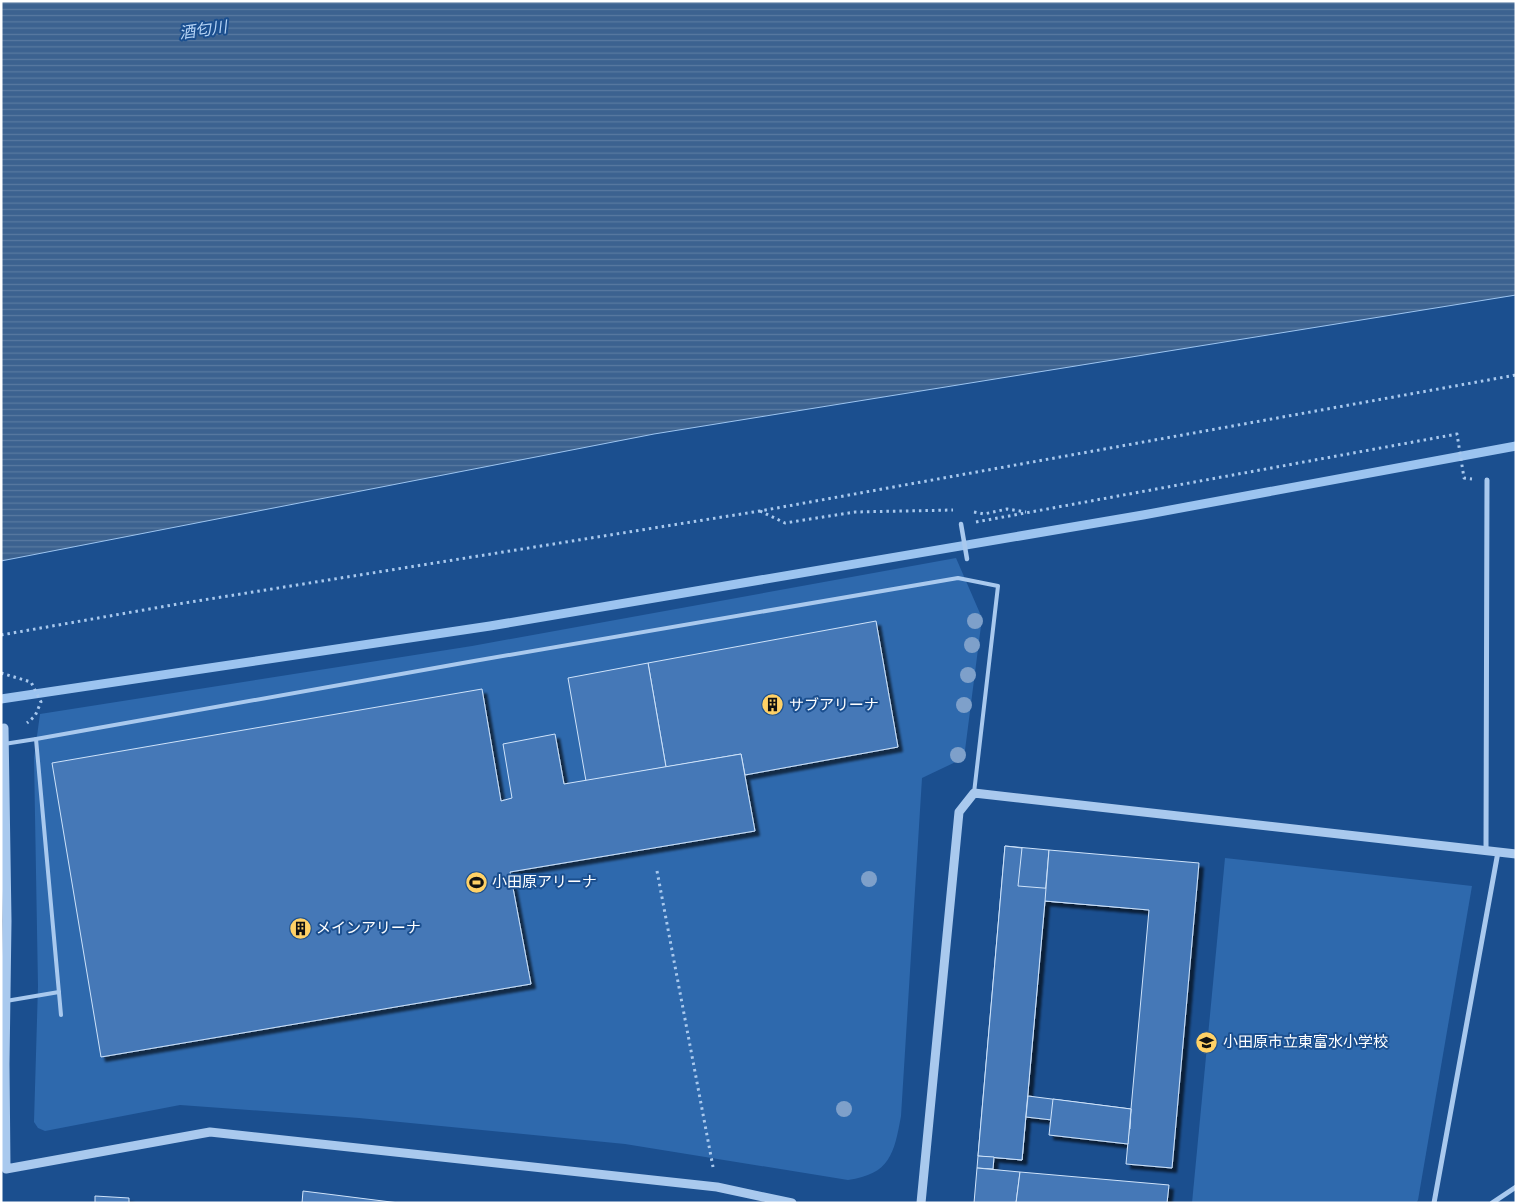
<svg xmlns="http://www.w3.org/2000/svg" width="1517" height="1204" font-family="Figtree,'Noto Sans JP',sans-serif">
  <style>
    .park { fill: #2e69ad }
    .water { fill: url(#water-rules); stroke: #9cc4f0 }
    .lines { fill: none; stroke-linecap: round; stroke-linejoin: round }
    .stream { stroke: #9cc4f0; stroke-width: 9 }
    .building { fill: #4478b7; stroke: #cfe3fa; filter: url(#shadow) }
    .path { stroke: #a9c9ee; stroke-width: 3; stroke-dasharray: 2.5 4; stroke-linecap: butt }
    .service { stroke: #a9c9ee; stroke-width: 4 }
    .pedestrian { stroke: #a9c9ee; stroke-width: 4.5 }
    .minor { stroke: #a9c9ee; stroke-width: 5 }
    .tertiary { stroke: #a9c9ee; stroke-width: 9 }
    .tree { fill: #7ea0ca }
    .labels { text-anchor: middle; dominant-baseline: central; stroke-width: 4; stroke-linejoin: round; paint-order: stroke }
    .poi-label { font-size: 15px; fill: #fff; stroke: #1b4f8f; text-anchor: start }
    .water-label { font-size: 16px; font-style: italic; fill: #b5d3f5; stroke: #1b4f8f }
  </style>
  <defs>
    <pattern id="water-rules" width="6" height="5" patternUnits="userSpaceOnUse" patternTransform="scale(1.25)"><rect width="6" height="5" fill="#3c6290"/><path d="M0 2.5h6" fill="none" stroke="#597aa1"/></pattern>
    <filter id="shadow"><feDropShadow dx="4.5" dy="4.5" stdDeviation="1" flood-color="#0009"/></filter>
  </defs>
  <rect width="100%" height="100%" fill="#1b4f8f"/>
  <g class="park">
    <path d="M956 558 982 618 964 758 922 778 901 1116C894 1154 890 1174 848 1180L625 1144 359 1118 180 1105 45 1131 38 1128 34 1122 38 986 34 758 40 714 472 646Z"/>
    <polygon points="1225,858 1472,886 1418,1200 1416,1203 1192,1203"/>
  </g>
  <polygon class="water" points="1,1 1516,1 1516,295 654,434 1,561"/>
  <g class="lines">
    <polyline class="stream" points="1,699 490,626 1143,515 1516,446"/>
  </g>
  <g class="building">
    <polygon points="876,621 898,747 745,775 741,754 666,767 648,663"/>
    <polygon points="648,663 666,767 586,781 568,678"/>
    <polygon points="482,689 501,801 512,798 503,744 555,734 564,784 741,754 755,831 510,872 531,984 101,1057 52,763"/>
    <polygon points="1005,846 1049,850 1022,1160 978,1156"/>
    <polygon points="1005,846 1022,848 1018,886 1131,895 1129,908 1045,901 1022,1160 978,1156"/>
    <polygon points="1049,850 1199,863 1172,1168 1126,1164 1149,910 1045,901"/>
    <polygon points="1028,1096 1131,1109 1130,1129 1026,1117"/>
    <polygon points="1053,1099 1131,1109 1128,1144 1049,1135"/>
    <polygon points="978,1156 994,1157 993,1169 977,1168"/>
    <polygon points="977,1168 1020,1172 1016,1203 974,1203"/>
    <polygon points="1020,1172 1169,1185 1167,1203 1016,1203"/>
    <polygon points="303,1191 399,1203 302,1203"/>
    <polygon points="95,1196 129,1198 129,1203 95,1203"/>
  </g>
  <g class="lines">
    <g class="path">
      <polyline points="760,511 785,523 855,512 953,510"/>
      <polyline points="974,512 984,514 1007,509 1026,512"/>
      <polyline points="976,522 1457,434 1464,478 1472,479"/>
      <polyline points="1,635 178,604 760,511 1516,375"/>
      <polyline points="1,673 31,682 41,702 35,716 27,723"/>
      <polyline points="657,871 713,1167"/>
    </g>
    <g class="service">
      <polyline points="4,744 36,739"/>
      <polyline points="6,1001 59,992"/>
      <polyline points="61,1015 36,739 474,661 958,578 998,586 974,793"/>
    </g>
    <polyline class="pedestrian" points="961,524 967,559"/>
    <g class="minor">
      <polyline points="1486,850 1487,480"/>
      <polyline points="1434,1203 1498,852"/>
      <polyline points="1492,1203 1516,1187"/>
    </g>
    <g class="tertiary">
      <polyline points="4,728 7,921 5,1064 6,1169 210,1132 717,1187 792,1203"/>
      <polyline points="921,1203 959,812 974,793 1516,854"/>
    </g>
  </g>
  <g class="tree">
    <circle cx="975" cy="621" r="8"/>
    <circle cx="972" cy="645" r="8"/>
    <circle cx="968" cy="675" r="8"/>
    <circle cx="964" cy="705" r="8"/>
    <circle cx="958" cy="755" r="8"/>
    <circle cx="869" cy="879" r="8"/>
    <circle cx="844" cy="1109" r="8"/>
  </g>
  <defs>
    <symbol id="building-disc" viewBox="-11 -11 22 22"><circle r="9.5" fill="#ffd166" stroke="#1b4f8f"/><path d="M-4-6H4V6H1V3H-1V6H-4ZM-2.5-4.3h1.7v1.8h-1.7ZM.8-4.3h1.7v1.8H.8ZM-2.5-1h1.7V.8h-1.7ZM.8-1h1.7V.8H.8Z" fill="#111"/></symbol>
    <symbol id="stadium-disc" viewBox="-11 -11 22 22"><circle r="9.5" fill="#ffd166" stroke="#1b4f8f"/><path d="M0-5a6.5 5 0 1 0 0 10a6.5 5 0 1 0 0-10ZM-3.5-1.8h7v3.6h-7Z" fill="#111"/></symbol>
    <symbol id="school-disc" viewBox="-11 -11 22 22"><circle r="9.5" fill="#ffd166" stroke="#1b4f8f"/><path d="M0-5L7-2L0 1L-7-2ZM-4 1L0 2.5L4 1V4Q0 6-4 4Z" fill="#111"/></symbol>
  </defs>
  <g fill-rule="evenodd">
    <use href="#building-disc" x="760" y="692" width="25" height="25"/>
    <use href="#stadium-disc" x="464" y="870" width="25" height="25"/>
    <use href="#building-disc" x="288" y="916" width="25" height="25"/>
    <use href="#school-disc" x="1194" y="1030" width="25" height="25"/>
  </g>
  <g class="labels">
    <g class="poi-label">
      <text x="789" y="705">サブアリーナ</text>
      <text x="492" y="882">小田原アリーナ</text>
      <text x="316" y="928">メインアリーナ</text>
      <text x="1223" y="1042">小田原市立東富水小学校</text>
    </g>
    <g class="water-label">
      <text transform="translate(203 30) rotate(-8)">酒匂川</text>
    </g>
  </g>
  <rect width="1517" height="1204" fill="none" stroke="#ffffff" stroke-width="5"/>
</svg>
